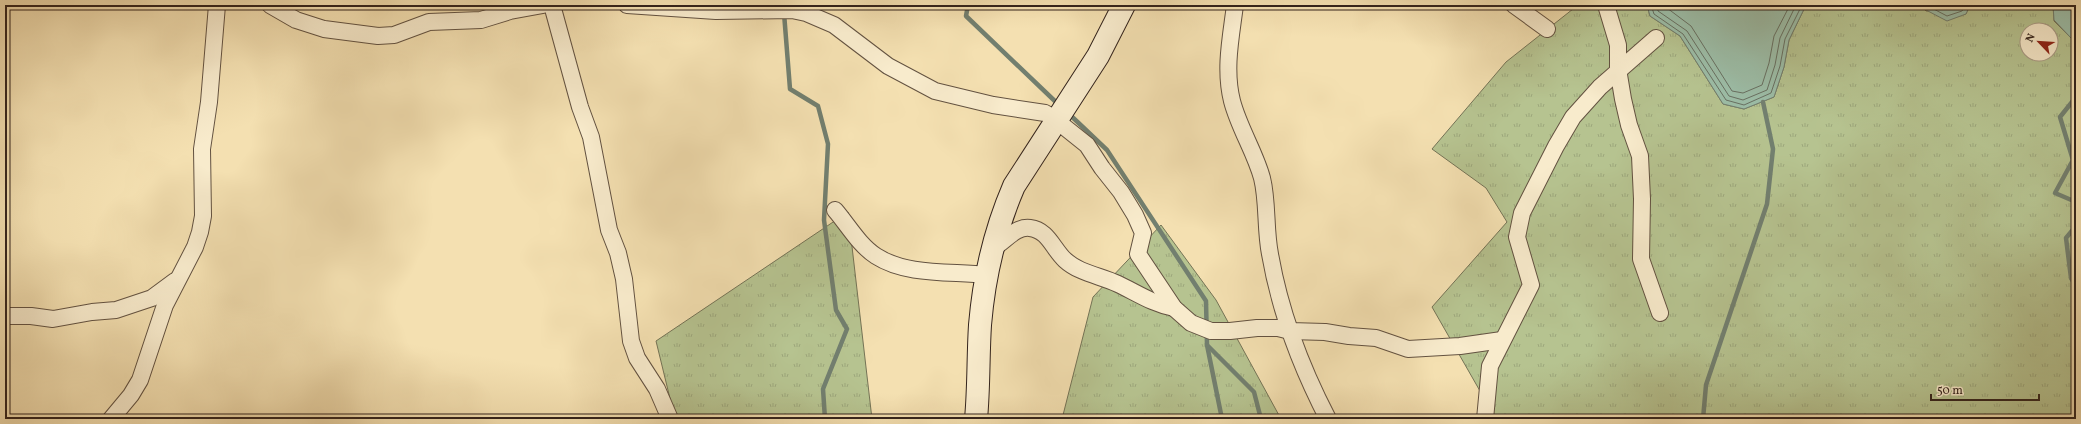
<svg xmlns="http://www.w3.org/2000/svg" width="2081" height="424" font-family="Vollkorn,serif">
  <style>
    .grass { fill: url(#grass-tufts); stroke: #747356; fill-rule: evenodd }
    .water { fill: #9cbda7; stroke: #727f6f }
    .lines { fill: none; stroke-linecap: round; stroke-linejoin: round }
    .shore { stroke: #687062; stroke-width: 1 }
    .stream { stroke: #727f6f; stroke-width: 4.5 }
    .street-casing { stroke: #635241; stroke-width: 18 }
    .secondary-casing { stroke: #33231c; stroke-width: 24 }
    .street { stroke: #f8ebcc; stroke-width: 16 }
    .secondary { stroke: #f8ebcc; stroke-width: 22 }
  </style>
  <defs>
    <pattern id="grass-tufts" width="24" height="20" patternUnits="userSpaceOnUse"><rect width="24" height="20" fill="#b6c390"/><path d="M3 7l-1-3M5 7V3M7 7l1-3M15 17l-1-3M17 17v-4M19 17l1-3" fill="none" stroke="#9da77c"/></pattern>
  </defs>
  <rect width="100%" height="100%" fill="#f4e0b1"/>
  <filter id="stains"><feTurbulence type="fractalNoise" baseFrequency=".005" numOctaves="4"/><feColorMatrix values="0 0 0 0 .2 0 0 0 0 .09 0 0 0 0 .02 0 0 0 .5 -.17"/></filter>
  <radialGradient id="worn" r=".72"><stop offset=".6" stop-color="#630" stop-opacity="0"/><stop offset="1" stop-color="#630" stop-opacity=".3"/></radialGradient>
  <g class="grass">
    <path d="M1578 5H1647L1650 16 1680 36 1723 104 1744 109 1774 97 1784 67 1789 40 1806 5H1921L1926 11 1966 14 1970 5H2053L2054 21 2071 38 2076 34V419H1496L1432 307 1507 222 1486 188 1432 149 1506 62ZM2027 30H2051V54H2027Z"/>
    <polygon points="848,212 872,419 675,419 656,341"/>
    <polygon points="1161,225 1216,300 1281,419 1062,419 1093,297"/>
  </g>
  <g class="water">
    <polygon points="1647,5 1806,5 1789,40 1784,67 1774,97 1744,109 1723,104 1680,36 1650,16"/>
    <polygon points="1921,5 1970,5 1966,14 1947,21 1926,10"/>
    <polygon points="2053,5 2075,5 2076,34 2071,38 2054,20"/>
  </g>
  <g class="lines">
    <g class="shore">
      <polyline points="1651,5 1654,14 1683,34 1726,100 1744,105 1771,93 1780,66 1785,39 1802,5"/>
      <polyline points="1657,5 1658,11 1687,31 1729,96 1743,100 1767,90 1775,65 1780,38 1796,5"/>
      <polyline points="1663,5 1691,26 1732,91 1743,93 1762,85 1769,63 1774,36 1790,5"/>
      <polyline points="1926,5 1947,16 1962,11 1966,5"/>
    </g>
    <g class="stream">
      <polyline points="968,5 966,16 1059,105"/>
      <polyline points="784,13 790,89 818,106 828,144 824,220 836,310 847,329 823,389 825,419"/>
      <polyline points="2074,36 2076,58"/>
      <polyline points="2076,97 2060,117 2073,160 2055,193 2076,202"/>
      <polyline points="1068,113 1107,150 1206,301 1207,345 1222,419"/>
      <polyline points="2076,226 2066,238 2071,278 2076,280"/>
      <polyline points="2071,278 2076,287"/>
      <polyline points="1208,346 1254,392 1261,419"/>
      <polyline points="1703,419 1706,385 1767,204 1773,149 1763,102"/>
    </g>
    <defs>
      <g id="street">
        <polyline points="270,5 296,20 324,29 378,36 394,35 429,22 481,20 510,11 543,5"/>
        <polyline points="552,5 580,107 591,137 609,230 618,253 624,279 631,341 637,358 657,389 670,419"/>
        <polyline points="627,5 716,11 792,10 806,13 834,25 888,66 935,91 993,105 1045,113 1052,117 1087,145 1102,168 1121,192 1135,215 1143,233 1138,254 1174,308 1191,323 1211,331 1230,331 1257,328 1278,328 1290,331 1325,332 1349,336 1376,338 1408,349 1460,346 1502,340"/>
        <path d="M1235 5C1231 37 1224 69 1232 101 1239 128 1255 152 1262 178 1268 202 1265 229 1270 254 1280 312 1301 367 1328 419"/>
        <polyline points="1514,5 1547,29"/>
        <polyline points="1606,5 1618,45 1618,69 1623,99 1629,125 1640,156 1642,199 1641,259 1660,313"/>
        <path d="M835 210C848 225 859 245 876 256 907 276 951 271 987 275"/>
        <path d="M993 248C1005 242 1015 226 1030 228 1048 230 1053 249 1065 260 1079 273 1101 276 1118 284 1137 293 1153 304 1174 308"/>
        <polyline points="5,316 31,316 53,319 92,312 116,310 152,298 175,281"/>
        <polyline points="111,419 131,395 140,380 165,305 195,247 200,232 203,216 202,149 209,102 217,5"/>
        <polyline points="1485,419 1490,366 1531,285 1517,237 1522,213 1556,146 1573,117 1600,87 1656,38"/>
      </g>
      <path id="secondary" d="M976 419C979 388 978 356 980 325 984 277 995 230 1014 186L1098 56 1124 5"/>
    </defs>
    <use href="#street" class="street-casing"/>
    <use href="#secondary" class="secondary-casing"/>
    <use href="#street" class="street"/>
    <use href="#secondary" class="secondary"/>
  </g>
  <rect width="2081" height="424" fill="none" stroke="#f4e0b1" stroke-width="20"/>
  <rect x="6" y="6" width="2069" height="412" fill="none" stroke="#33231c" stroke-width="2"/>
  <rect x="10" y="10" width="2061" height="404" fill="none" stroke="#33231c"/>
  <g transform="translate(2039 42) rotate(295)"><circle r="19" fill="#f8ebcc" stroke="#a99b86"/>
  <path d="M0-3L7 15L0 10L-7 15Z" fill="#8f2418"/>
  <text y="-6" font-size="11" font-weight="bold" text-anchor="middle" fill="#33231c">N</text>
  </g>
  <path d="M1931 394v6h108v-6" fill="none" stroke="#33231c" stroke-width="2"/>
  <text x="1937" y="394" font-size="12" fill="#33231c" stroke="#f8ebcc" stroke-width="3" paint-order="stroke">50 m</text>
  <rect width="100%" height="100%" filter="url(#stains)"/>
  <rect width="100%" height="100%" fill="url(#worn)"/>
</svg>
